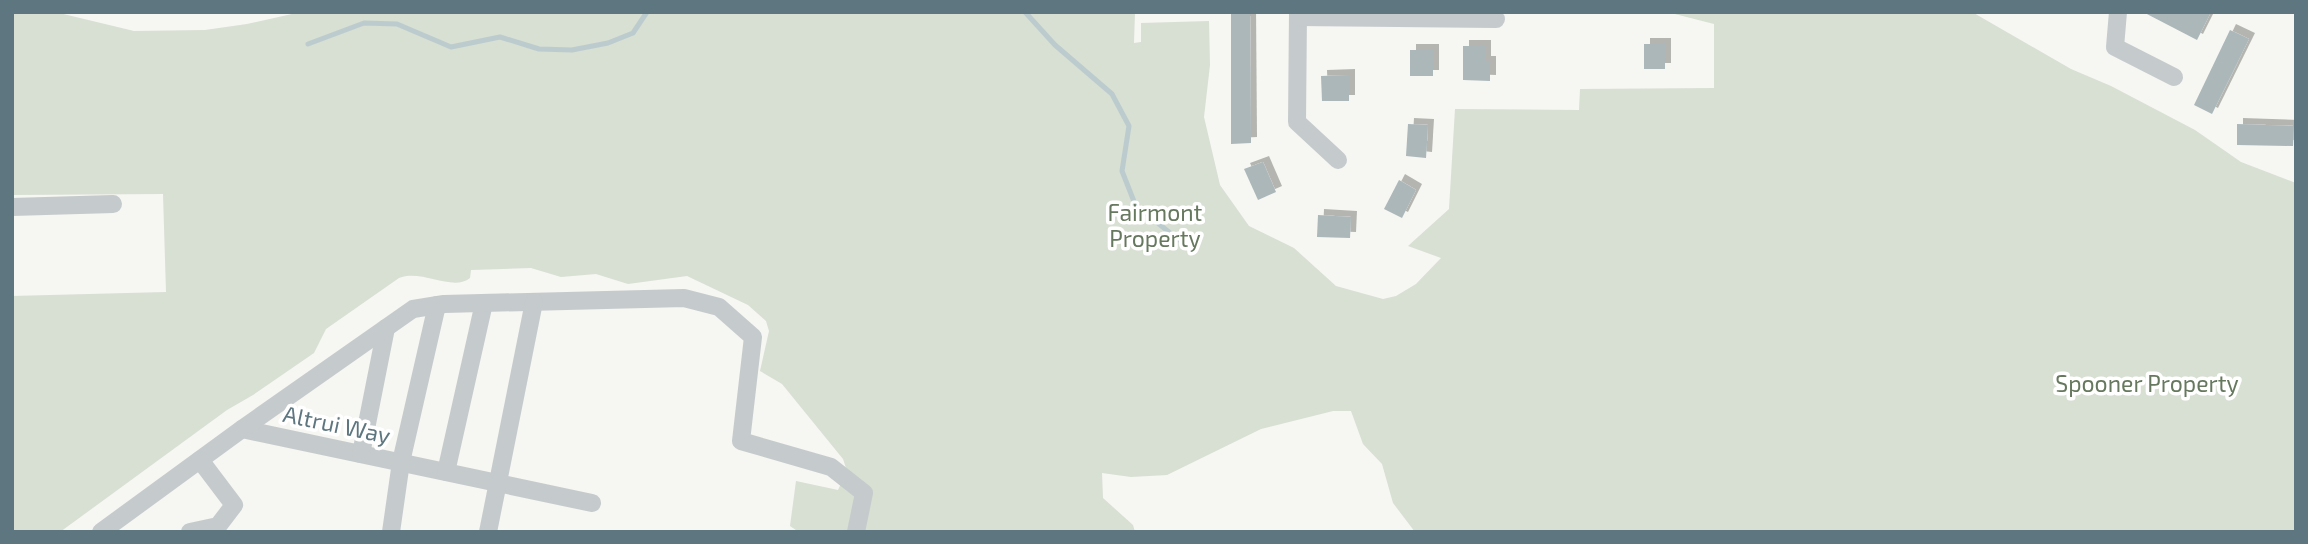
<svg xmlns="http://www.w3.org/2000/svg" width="2308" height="544" font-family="'Exo 2',sans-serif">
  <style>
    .green { fill: #d8dfd3 }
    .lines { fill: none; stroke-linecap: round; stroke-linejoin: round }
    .stream { stroke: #bccbce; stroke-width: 5 }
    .building { fill: #acb7ba; filter: url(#shadow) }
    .minor { stroke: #c5cacc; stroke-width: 18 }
    .labels { text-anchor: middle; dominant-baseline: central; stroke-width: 7; stroke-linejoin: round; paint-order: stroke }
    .park-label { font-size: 23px; fill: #66785d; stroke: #fff }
    .street-label { font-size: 23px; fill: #5e7680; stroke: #fff }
  </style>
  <defs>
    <filter id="shadow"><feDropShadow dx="6" dy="-6" stdDeviation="0" flood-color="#0004"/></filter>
  </defs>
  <rect width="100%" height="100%" fill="#f6f6f2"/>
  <path class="green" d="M12 12H55L134 31 205 30 247 24 301 12H1135L1134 43 1141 42V23L1209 21 1210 65 1204 117 1220 185 1249 226 1294 248 1336 286 1383 299 1396 296 1416 284 1441 258 1408 246 1449 209 1455 109 1579 110 1580 89 1714 88V24L1667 12H1972L2071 69 2111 86 2195 130 2241 162 2296 183V532H1415L1393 503 1382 464 1363 444 1351 411H1333L1261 429 1167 475 1131 477 1102 473 1103 498 1133 525 1135 532H799L790 526 796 481 838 490 847 471 843 459 782 384 760 371 769 331 766 321 748 305 687 276 628 284 596 274 561 277 531 268 471 270 470 278C453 292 422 269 399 278L326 329 314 353 253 395 227 410 60 532H12V296L166 292 163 194 12 195Z"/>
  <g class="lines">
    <g class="stream">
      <polyline points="1025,12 1055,45 1112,94 1129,126 1122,171 1135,204 1176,238 1190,246"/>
      <polyline points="308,44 364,23 397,24 451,47 500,37 539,49 572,50 608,43 633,33 647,12"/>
    </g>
  </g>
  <g class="building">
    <polygon points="1231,12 1250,12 1251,143 1231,144"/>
    <polygon points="2143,12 2211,12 2197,40"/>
    <polygon points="2230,30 2249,39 2212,114 2194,105"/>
    <rect x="1644" y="44" width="21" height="25"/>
    <polygon points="1463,46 1485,46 1485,62 1490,62 1490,81 1463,80"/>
    <rect x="1410" y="50" width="23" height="26"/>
    <polygon points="1349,75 1349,101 1322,101 1321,76"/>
    <polygon points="1408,124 1428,125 1426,158 1406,156"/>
    <polygon points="2237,124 2294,126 2293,146 2237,145"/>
    <polygon points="1263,162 1276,192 1258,200 1244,169"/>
    <polygon points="1399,180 1416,190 1402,218 1384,209"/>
    <polygon points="1318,215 1351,217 1350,238 1317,237"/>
  </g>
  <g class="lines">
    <g class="minor">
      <polyline points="1298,12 1297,122 1338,160"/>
      <polyline points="2118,12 2115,47 2174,77"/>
      <polyline points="1298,17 1496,19"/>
      <polyline points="12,207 113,204"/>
      <polyline points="242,429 592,503"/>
      <polyline points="361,454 386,328"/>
      <polyline points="446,472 484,303"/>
      <polyline points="101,532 242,429 413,309 444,304 684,298 719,307 753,337 741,441 831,467 864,493 856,532"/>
      <polyline points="190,532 218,526 234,505 200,460"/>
      <polyline points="391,532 401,462 437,305"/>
      <polyline points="488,532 534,302"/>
    </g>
  </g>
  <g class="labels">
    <g class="park-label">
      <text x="1155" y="212">Fairmont<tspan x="1155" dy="26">Property</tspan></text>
      <text x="2147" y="383">Spooner Property</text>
    </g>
    <g class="street-label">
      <text transform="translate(337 424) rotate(12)">Altrui Way</text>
    </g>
  </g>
  <rect width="2308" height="544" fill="none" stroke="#5e7680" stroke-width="28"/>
</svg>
